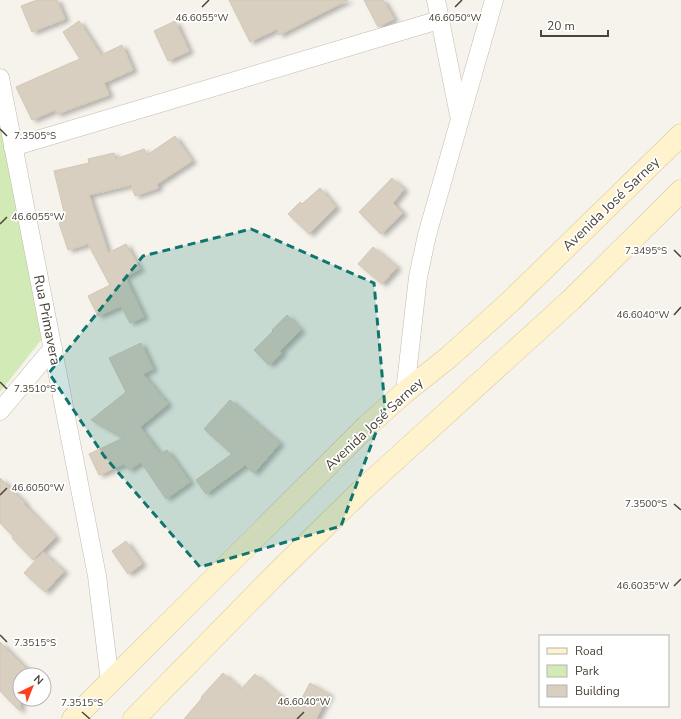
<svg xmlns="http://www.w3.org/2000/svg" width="681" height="719" font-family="'Nunito Sans',sans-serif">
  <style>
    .green { fill: #d2eab5 }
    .building { fill: #d8cfc1; stroke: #d3c7b4; filter: url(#shadow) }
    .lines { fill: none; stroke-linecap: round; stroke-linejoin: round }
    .street-casing { stroke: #c2bbae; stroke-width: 19 }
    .secondary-casing { stroke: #d6c79b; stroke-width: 23 }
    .street { stroke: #fff; stroke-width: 18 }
    .secondary { stroke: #fff3cd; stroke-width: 22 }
    .marked { fill: #0f766e; fill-opacity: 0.2; stroke: #0f766e; stroke-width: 3; stroke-dasharray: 8 5; stroke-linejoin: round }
    .ticks { fill: none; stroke: #4b4439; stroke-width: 1.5 }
    .labels { text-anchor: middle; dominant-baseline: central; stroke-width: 3.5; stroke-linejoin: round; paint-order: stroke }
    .street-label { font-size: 14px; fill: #4b4439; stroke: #fff }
    .ticks-label { font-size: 10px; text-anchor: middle; fill: #4b4439; stroke: #fff; stroke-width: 3.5; stroke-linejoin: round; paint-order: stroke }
  </style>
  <defs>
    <filter id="shadow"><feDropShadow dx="4.5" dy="2.5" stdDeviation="2" flood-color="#0004"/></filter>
  </defs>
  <rect width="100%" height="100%" fill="#f6f3ec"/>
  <polygon class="green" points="0,77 49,330 0,392"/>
  <g class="building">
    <polygon points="37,0 57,0 65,19 32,32 21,6"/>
    <polygon points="229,0 348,0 279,35 277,29 250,42"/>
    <polygon points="364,0 383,0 394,19 378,27"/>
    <polygon points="79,21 101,55 122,45 133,70 104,83 109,95 57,114 55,110 32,120 16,87 68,64 80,59 63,32"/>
    <polygon points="175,21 189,51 168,61 154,31"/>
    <polygon points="175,136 192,161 157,184 158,188 135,196 131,185 89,195 108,253 126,244 140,269 125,277 144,317 130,323 121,306 98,316 88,296 110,285 88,244 68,250 59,223 66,220 54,171 89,163 88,159 114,153 116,159 144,149 147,155"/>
    <polygon points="392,178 404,189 393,203 403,213 381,234 359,212"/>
    <polygon points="320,188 336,207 309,234 288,214 300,202 302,204"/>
    <polygon points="373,247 397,267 382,284 358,264"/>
    <polygon points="287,315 301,330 280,351 282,353 269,365 254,350 273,331 272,330"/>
    <polygon points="141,343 153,369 143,374 168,404 140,427 160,454 167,450 190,482 166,499 141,462 129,470 124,464 99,475 89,454 123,438 91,420 126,392 109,358"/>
    <polygon points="230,400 280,443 254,473 245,465 206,494 196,480 232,454 204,429"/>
    <polygon points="0,478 25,503 24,504 56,537 33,560 12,538 13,536 0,523"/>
    <polygon points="126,541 142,564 128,574 112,551"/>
    <polygon points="43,552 64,571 45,592 24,573"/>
    <polygon points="0,642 33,675 20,675 20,711 0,691"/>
    <polygon points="223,673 241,689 255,674 296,709 310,683 329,694 316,719 184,719 202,698 201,697"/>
  </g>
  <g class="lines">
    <defs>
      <g id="street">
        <polyline points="436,0 459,115"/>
        <polyline points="0,78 97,576 110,682"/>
        <polyline points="13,147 439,20"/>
        <polyline points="405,392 418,277 427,235 494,0"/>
        <polyline points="0,411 53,348"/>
      </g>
      <g id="secondary">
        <polyline points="73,719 368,425 405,392 449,357 511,301 681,135"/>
        <polyline points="134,719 275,575 361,491 571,300 681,191"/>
      </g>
    </defs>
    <use href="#street" class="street-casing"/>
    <use href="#secondary" class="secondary-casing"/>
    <use href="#street" class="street"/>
    <use href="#secondary" class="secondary"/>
  </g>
  <path class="marked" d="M251 229 374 283 385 408 341 526 200 567 104 456 49 373 143 256Z"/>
  <path class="ticks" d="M202 7 209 0M455 7 462 0M0 129 7 136M0 224 7 217M674 250 681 257M674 315 681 307M0 382 7 389M0 495 7 488M674 504 681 510M674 586 681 579M0 635 7 642M82 712 90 719M297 719 304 712"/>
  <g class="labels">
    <g class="street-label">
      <text transform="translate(611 204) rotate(-44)">Avenida José Sarney</text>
      <text transform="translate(47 320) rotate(79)">Rua Primavera</text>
      <text transform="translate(374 424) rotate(-43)">Avenida José Sarney</text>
    </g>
  </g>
  <g class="ticks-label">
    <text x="202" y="21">46.6055°W</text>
    <text x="455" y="21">46.6050°W</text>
    <text x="35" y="139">7.3505°S</text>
    <text x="38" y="220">46.6055°W</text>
    <text x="646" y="254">7.3495°S</text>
    <text x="643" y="318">46.6040°W</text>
    <text x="35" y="392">7.3510°S</text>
    <text x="38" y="491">46.6050°W</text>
    <text x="646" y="507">7.3500°S</text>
    <text x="643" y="589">46.6035°W</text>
    <text x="35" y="646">7.3515°S</text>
    <text x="304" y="705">46.6040°W</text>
    <text x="82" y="706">7.3515°S</text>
  </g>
  <rect x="539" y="635" width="130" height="72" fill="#ffffff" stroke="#b7b4b0"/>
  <rect x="547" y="648" width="20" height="6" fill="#fff3cd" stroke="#b7b4b0"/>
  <text x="575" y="655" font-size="12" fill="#4b4439">Road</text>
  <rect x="547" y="665" width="20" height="12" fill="#d2eab5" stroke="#b7b4b0"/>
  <text x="575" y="675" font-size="12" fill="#4b4439">Park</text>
  <rect x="547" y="685" width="20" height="12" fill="#d8cfc1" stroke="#b7b4b0"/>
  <text x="575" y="695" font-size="12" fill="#4b4439">Building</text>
  <g transform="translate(32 687) rotate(43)"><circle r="19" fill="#ffffff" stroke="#b7b4b0"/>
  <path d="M0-3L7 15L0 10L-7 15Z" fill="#fc3f1d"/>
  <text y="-6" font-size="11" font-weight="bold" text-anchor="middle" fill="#4b4439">N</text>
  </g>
  <path d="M541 30v6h67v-6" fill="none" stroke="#4b4439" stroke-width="2"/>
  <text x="547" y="30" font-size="12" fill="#4b4439" stroke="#ffffff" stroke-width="3" paint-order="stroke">20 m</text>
</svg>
